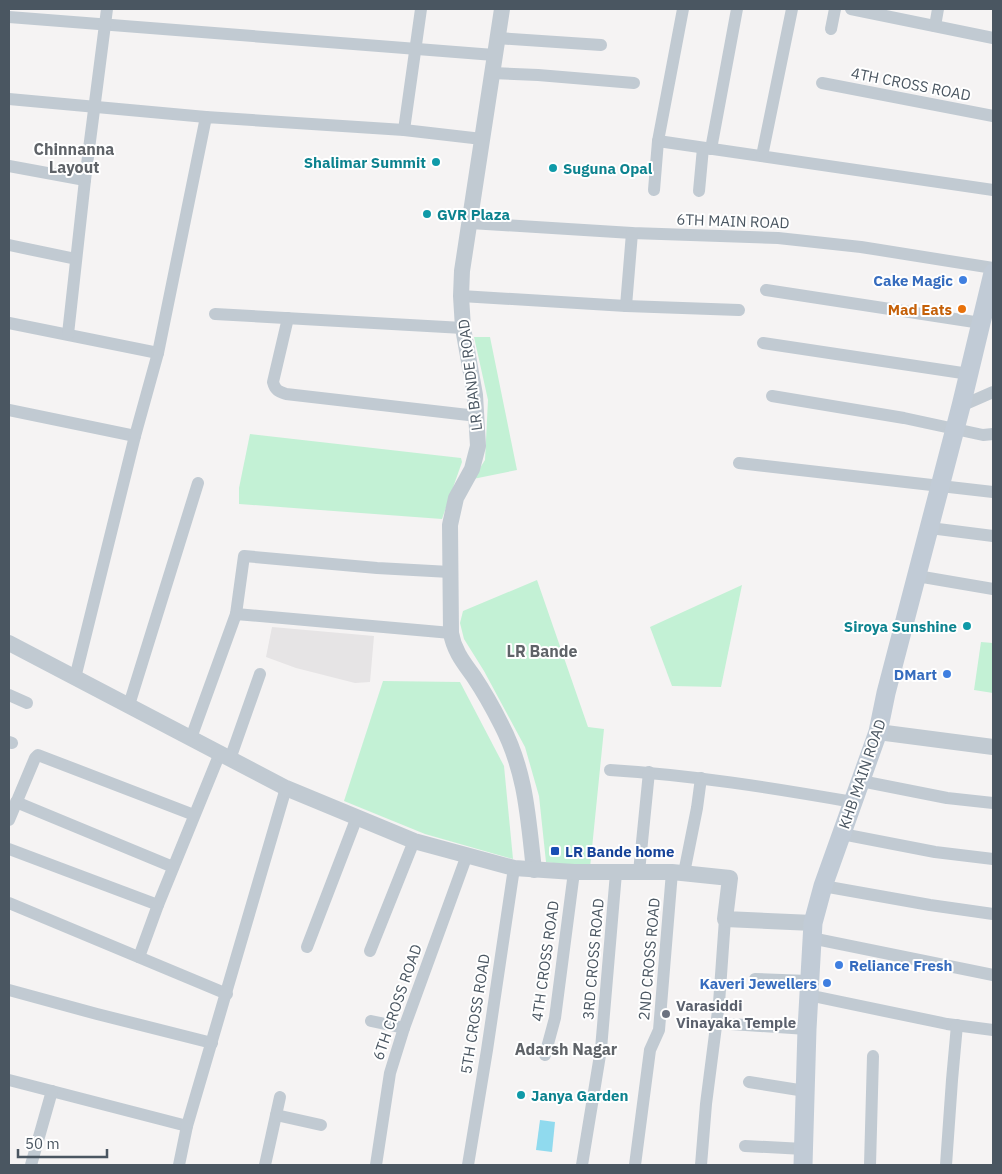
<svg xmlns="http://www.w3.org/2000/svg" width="1002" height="1174" font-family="'IBM Plex Sans',sans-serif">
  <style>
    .education { fill: #e6e4e5 }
    .green { fill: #c3f1d5 }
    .water { fill: #90daee }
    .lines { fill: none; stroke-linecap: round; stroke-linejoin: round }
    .minor { stroke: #c1cad2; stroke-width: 12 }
    .tertiary { stroke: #c1cad2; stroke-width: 16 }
    .secondary { stroke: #c1cbd6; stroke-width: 19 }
    .culture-dot { fill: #0f9aa8; stroke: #fff; stroke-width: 2 }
    .shop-dot { fill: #3f7fe0; stroke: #fff; stroke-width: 2 }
    .food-dot { fill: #e8710a; stroke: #fff; stroke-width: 2 }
    .transit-dot { fill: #1a4fb4; stroke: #fff; stroke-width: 2 }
    .worship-dot { fill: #6b7280; stroke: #fff; stroke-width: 2 }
    .labels { text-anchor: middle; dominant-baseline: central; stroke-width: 4; stroke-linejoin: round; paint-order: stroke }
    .street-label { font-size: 15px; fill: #4a5661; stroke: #fff }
    .culture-label { font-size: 15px; font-weight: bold; fill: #0d838f; stroke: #fff; text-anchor: start }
    .shop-label { font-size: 15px; font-weight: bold; fill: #366cbe; stroke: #fff; text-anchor: end }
    .food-label { font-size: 15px; font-weight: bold; fill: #c56008; stroke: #fff; text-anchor: end }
    .transit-label { font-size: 15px; font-weight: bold; fill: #164399; stroke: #fff; text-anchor: start }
    .worship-label { font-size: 15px; font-weight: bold; fill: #5b616d; stroke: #fff; text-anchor: start }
    .neighbourhood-label { font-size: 16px; font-weight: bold; fill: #5f6368; stroke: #fff }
  </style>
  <rect width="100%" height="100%" fill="#f5f3f3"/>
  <polygon class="education" points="272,627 374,636 370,682 355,683 296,668 266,657"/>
  <g class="green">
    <polygon points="474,337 490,337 517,470 473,479 485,460 488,400"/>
    <polygon points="250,434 461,458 462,462 442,519 239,504 239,488"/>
    <polygon points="537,580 588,727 604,729 590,868 546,862 539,796 525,747 484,671 464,639 460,623 463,611"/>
    <polygon points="742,585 721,687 672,686 650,627"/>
    <polygon points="981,642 993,643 993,693 974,690"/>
    <polygon points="383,681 460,682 504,766 513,859 425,834 344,801"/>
  </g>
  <polygon class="water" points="540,1120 555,1122 552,1152 536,1150"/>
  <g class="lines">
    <g class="minor">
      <polyline points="851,9 993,38"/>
      <polyline points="9,17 494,55"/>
      <polyline points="935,26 938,9"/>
      <polyline points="831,29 835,9"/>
      <polyline points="497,38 601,45"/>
      <polyline points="492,73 538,75 634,83"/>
      <polyline points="822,83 993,116"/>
      <polyline points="9,99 206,117"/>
      <polyline points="404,130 421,9"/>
      <polyline points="658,141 993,190"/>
      <polyline points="711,149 737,9"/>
      <polyline points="762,156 792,9"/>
      <polyline points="9,166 85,180"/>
      <polyline points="654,190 658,141 683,9"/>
      <polyline points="699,191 703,148"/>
      <polyline points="470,223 632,233 778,238 861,247 993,268"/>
      <polyline points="9,245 76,259"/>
      <polyline points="766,290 981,323"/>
      <polyline points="461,296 626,306 739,310"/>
      <polyline points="626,306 632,233"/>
      <polyline points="215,314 463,328"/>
      <path d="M288 318 273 382C275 390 278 391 286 394L477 416"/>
      <polyline points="9,323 158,353"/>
      <polyline points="68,334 85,180 107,9"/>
      <polyline points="763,343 969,374"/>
      <polyline points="772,396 904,418 983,435 993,434"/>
      <polyline points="961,406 993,392"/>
      <polyline points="9,410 135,436"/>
      <polyline points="739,463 993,492"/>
      <polyline points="930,528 993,536"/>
      <polyline points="917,576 993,589"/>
      <polyline points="236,614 244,556 377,568 450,572"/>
      <polyline points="75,678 135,436 158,353 206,117 404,130 482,139"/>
      <polyline points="9,695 27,703"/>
      <polyline points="129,705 198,483"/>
      <polyline points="191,738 236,614 451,633"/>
      <polyline points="9,742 12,743"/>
      <polyline points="230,759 260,674"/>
      <path d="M610 770C692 775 773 788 853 802"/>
      <polyline points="861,781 947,798 993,803"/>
      <polyline points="16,802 173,867"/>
      <polyline points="9,820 35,758 38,755 194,815"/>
      <polyline points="842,834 935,852 993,859"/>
      <polyline points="9,849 158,905"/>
      <polyline points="639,872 649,772"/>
      <polyline points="684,873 697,808 701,778"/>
      <polyline points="823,886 930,905 993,914"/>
      <polyline points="9,903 227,994"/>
      <polyline points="811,938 993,975"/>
      <polyline points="307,947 357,817"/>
      <polyline points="370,951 414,841"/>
      <polyline points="139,957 158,905 220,753"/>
      <polyline points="755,979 809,981"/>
      <polyline points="9,990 97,1014 212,1043"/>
      <polyline points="808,995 947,1024 993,1030"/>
      <polyline points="371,1021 404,1028"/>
      <polyline points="716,1023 807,1029"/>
      <polyline points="545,1055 555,1018 574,872"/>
      <polyline points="9,1080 187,1126"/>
      <polyline points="749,1082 805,1091"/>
      <polyline points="276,1115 321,1125"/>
      <polyline points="745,1146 804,1149"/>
      <polyline points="31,1165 52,1091"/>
      <polyline points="179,1165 187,1126 286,788"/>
      <polyline points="265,1165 280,1097"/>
      <polyline points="376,1165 390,1073 404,1028 467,855"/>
      <polyline points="468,1165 487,1050 514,868"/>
      <polyline points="582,1165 601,1049 616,873"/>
      <polyline points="635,1165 650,1050 659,1030 672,872"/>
      <polyline points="701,1165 706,1104 719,1003 725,919"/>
      <polyline points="870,1165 873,1056"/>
      <polyline points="946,1165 952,1080 957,1025"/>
    </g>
    <g class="tertiary">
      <path d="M502 9 462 271 461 296 463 328 475 395 478 446 472 469 456 498 450 525 451 633C454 651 464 663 474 677 484 692 493 708 501 724 526 772 528 817 534 870"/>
      <polyline points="9,643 286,788 414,841 514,868 574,872 672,872 730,878 725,919 813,923"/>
      <polyline points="878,732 993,747"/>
    </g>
    <polyline class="secondary" points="803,1165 807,1029 813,923 823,886 878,732 886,693 961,406 993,273"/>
  </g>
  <g class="culture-dot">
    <circle cx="436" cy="162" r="5"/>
    <circle cx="553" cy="168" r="5"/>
    <circle cx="427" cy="214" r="5"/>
    <circle cx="967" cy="626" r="5"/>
    <circle cx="521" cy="1095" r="5"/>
  </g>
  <g class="shop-dot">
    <circle cx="963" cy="280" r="5"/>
    <circle cx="947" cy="674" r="5"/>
    <circle cx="839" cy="965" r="5"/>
    <circle cx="827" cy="983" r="5"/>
  </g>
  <circle class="food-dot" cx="962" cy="309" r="5"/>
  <rect class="transit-dot" x="550" y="846" width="10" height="10" rx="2.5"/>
  <circle class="worship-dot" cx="666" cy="1014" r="5"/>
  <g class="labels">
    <g class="street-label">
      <text transform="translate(911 84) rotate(11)">4TH CROSS ROAD</text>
      <text transform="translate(733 221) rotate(2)">6TH MAIN ROAD</text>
      <text transform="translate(470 375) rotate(-97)">LR BANDE ROAD</text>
      <text transform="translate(862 774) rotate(-71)">KHB MAIN ROAD</text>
      <text transform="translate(593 959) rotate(-85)">3RD CROSS ROAD</text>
      <text transform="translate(649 959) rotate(-85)">2ND CROSS ROAD</text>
      <text transform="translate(545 961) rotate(-82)">4TH CROSS ROAD</text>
      <text transform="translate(397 1002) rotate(-71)">6TH CROSS ROAD</text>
      <text transform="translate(475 1014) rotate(-81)">5TH CROSS ROAD</text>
    </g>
    <g class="culture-label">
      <text x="426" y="162" text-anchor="end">Shalimar Summit</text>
      <text x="563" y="168">Suguna Opal</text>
      <text x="437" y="214">GVR Plaza</text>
      <text x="957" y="626" text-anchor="end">Siroya Sunshine</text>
      <text x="531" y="1095">Janya Garden</text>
    </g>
    <g class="shop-label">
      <text x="953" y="280">Cake Magic</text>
      <text x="937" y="674">DMart</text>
      <text x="849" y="965" text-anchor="start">Reliance Fresh</text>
      <text x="817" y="983">Kaveri Jewellers</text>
    </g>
    <g class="food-label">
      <text x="952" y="309">Mad Eats</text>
    </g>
    <g class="transit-label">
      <text x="565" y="851">LR Bande home</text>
    </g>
    <g class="worship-label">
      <text x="676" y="1005">Varasiddi<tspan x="676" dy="17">Vinayaka Temple</tspan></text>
    </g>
    <g class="neighbourhood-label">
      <text x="74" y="149">Chinnanna<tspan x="74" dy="18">Layout</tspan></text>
      <text x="542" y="651">LR Bande</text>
      <text x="566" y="1049">Adarsh Nagar</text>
    </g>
  </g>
  <rect width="1002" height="1174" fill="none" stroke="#4a5661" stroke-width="20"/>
  <path d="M18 1149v8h89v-8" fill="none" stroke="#4a5661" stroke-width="2.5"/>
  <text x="25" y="1149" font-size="15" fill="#4a5661" stroke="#ffffff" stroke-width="4" paint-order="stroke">50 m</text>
</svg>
